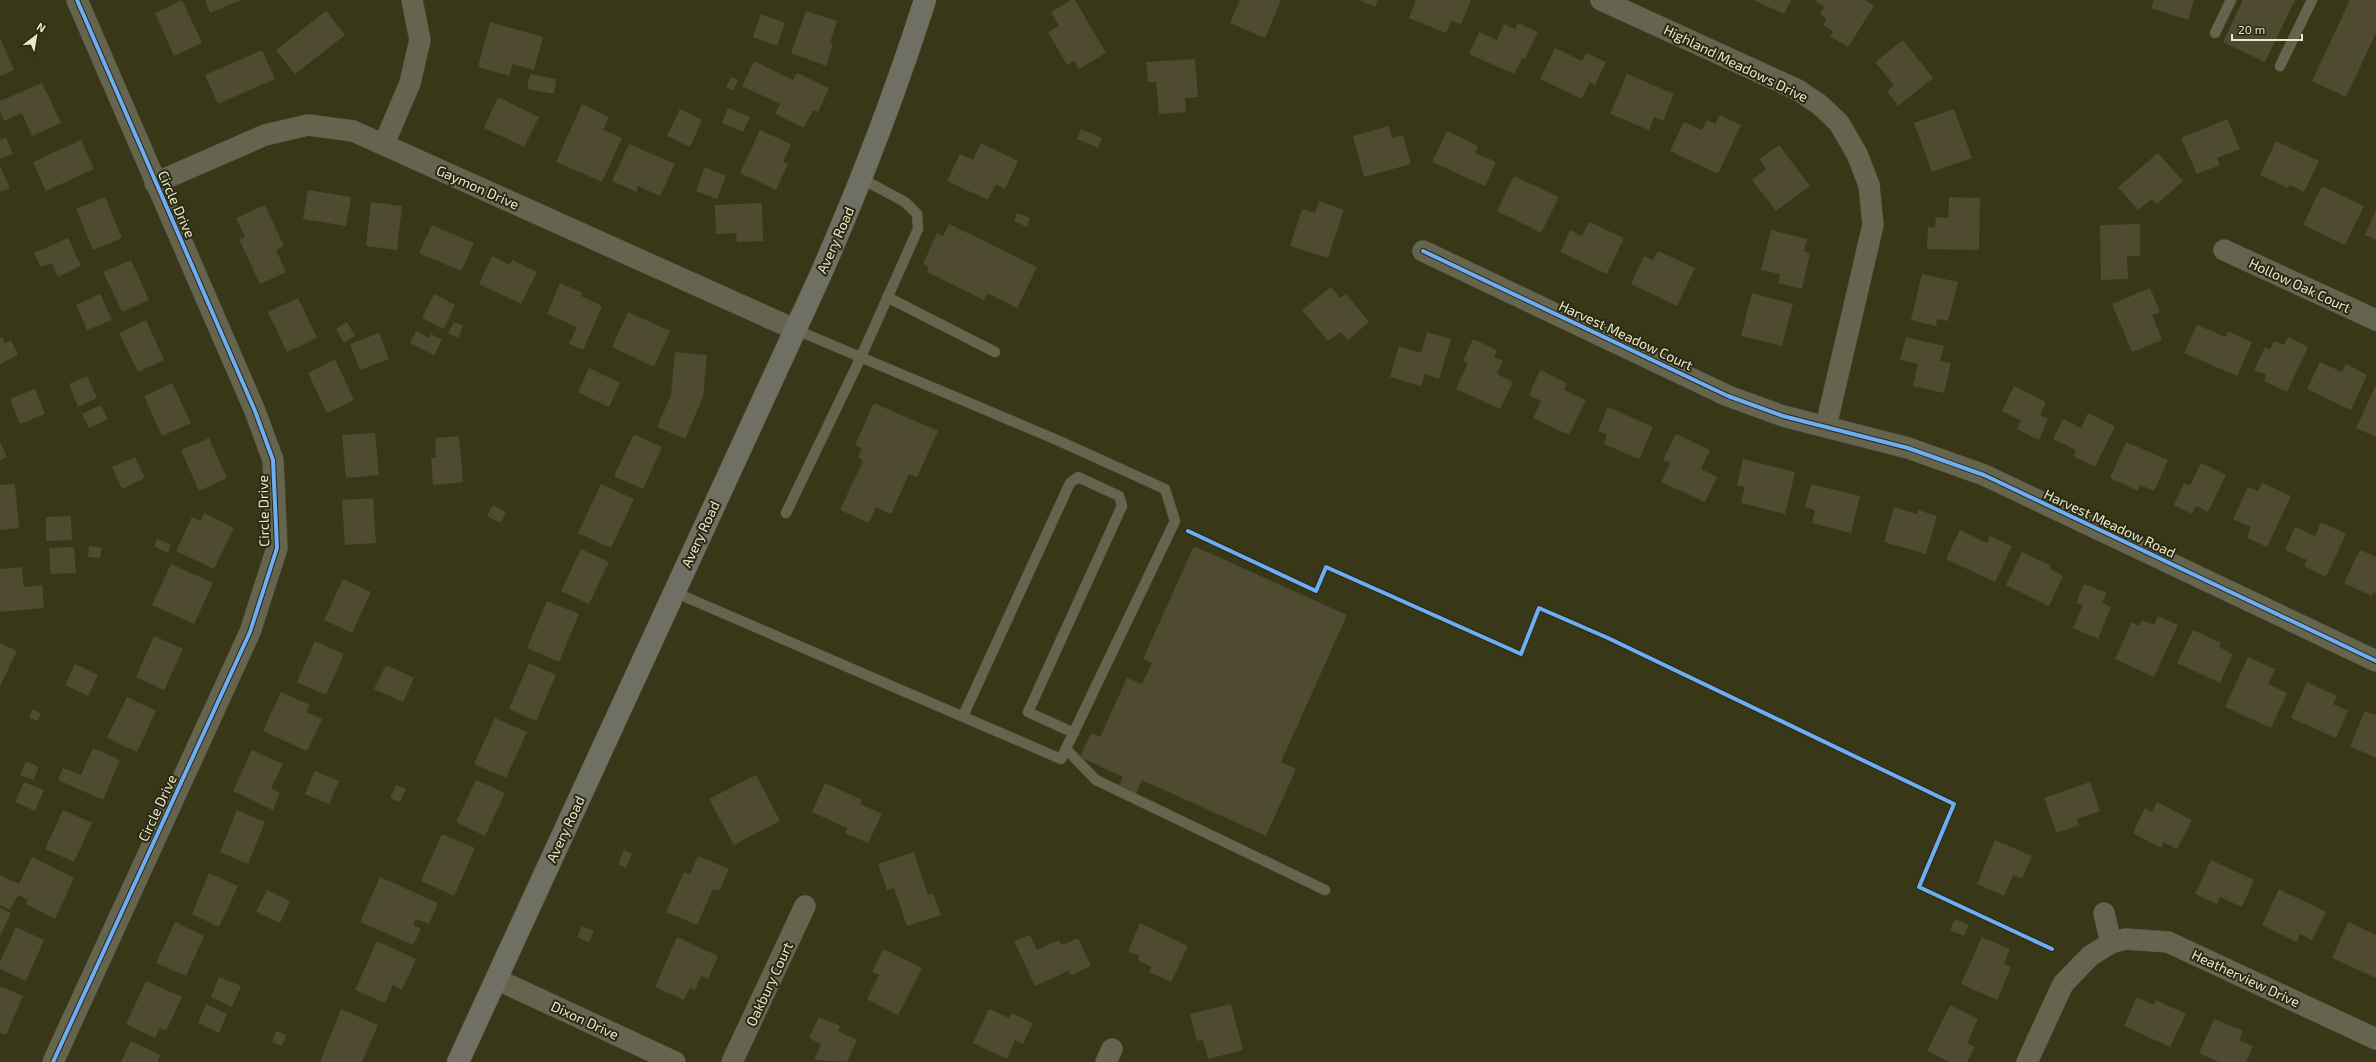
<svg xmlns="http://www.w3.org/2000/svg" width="2376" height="1062" font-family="'Exo 2',sans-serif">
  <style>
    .building { fill: #4f4b31 }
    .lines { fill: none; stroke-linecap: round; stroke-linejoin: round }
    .lane-casing { stroke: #4f4f37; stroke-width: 11 }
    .street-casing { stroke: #4f4f37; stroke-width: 22 }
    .primary-casing { stroke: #4f4f37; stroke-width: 23 }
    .lane { stroke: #65644f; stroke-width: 10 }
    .street { stroke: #65644f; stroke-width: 21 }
    .primary { stroke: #706f64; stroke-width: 22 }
    .cycleway-casing { stroke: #2a2913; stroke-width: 6 }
    .cycleway { stroke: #6dadf4; stroke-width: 4 }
    .labels { text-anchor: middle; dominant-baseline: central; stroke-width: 4; stroke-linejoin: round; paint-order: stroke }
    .street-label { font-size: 14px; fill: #e9e9cc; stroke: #2a2913 }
  </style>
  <rect width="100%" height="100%" fill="#383717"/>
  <g class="building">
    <polygon points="182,0 202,43 174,56 155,13"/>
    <polygon points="205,0 241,0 210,13"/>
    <polygon points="1071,0 1075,0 1106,53 1079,69 1074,61 1067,65 1048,32 1059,26 1051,12"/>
    <polygon points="1240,0 1281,0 1265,38 1230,23"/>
    <polygon points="1359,0 1378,0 1375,7"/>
    <polygon points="1416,0 1471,0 1461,24 1451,21 1446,33 1409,18"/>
    <polygon points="1753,0 1791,0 1784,14"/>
    <polygon points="1817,0 1865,0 1874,6 1848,47 1830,36 1833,31 1823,25 1827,19 1820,14 1824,7 1816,2"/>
    <polygon points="2154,0 2194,0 2188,20 2151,8"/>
    <polygon points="2243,0 2295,0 2265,62 2223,42"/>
    <polygon points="2350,0 2376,0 2376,33 2346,97 2312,81"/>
    <polygon points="326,11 345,35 295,74 276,50"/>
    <polygon points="806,11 837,21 830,43 833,44 826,66 791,53"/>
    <polygon points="761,14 785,23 777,46 753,37"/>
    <polygon points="490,22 543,37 534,70 513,64 509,76 478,67"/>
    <polygon points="1518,23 1538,32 1525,59 1522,58 1514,74 1469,54 1479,32 1497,40 1504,24 1515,29"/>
    <polygon points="0,38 14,70 0,76"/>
    <polygon points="1903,40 1933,78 1898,106 1887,91 1894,85 1875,62"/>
    <polygon points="1555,48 1582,61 1586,53 1606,62 1595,85 1590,82 1582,99 1540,79"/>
    <polygon points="262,50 275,79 218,104 205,75"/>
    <polygon points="1195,59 1198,97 1185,98 1186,112 1159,114 1156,82 1148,82 1146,62"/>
    <polygon points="754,61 793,80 797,73 829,88 818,112 813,110 804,128 775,114 780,104 742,86"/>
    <polygon points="530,74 556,79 554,94 527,89"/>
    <polygon points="1627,74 1674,94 1663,121 1654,117 1649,130 1610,114"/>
    <polygon points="731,77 738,80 733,91 726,87"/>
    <polygon points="42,83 61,123 32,136 22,113 4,121 0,111 0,101"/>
    <polygon points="498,97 539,117 524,147 484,128"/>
    <polygon points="582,104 609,117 603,130 622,138 602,182 556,162"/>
    <polygon points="728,108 750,117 743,132 722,123"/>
    <polygon points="680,109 702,120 690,147 667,136"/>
    <polygon points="1954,109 1972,158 1932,172 1914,123"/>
    <polygon points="1720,115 1741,125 1718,174 1670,151 1684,122 1702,130 1707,120 1715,124"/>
    <polygon points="2227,119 2240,149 2217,158 2220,165 2197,174 2181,138"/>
    <polygon points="1389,126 1392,138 1403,135 1411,164 1364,177 1353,136"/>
    <polygon points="1081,129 1102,138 1098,148 1077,139"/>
    <polygon points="760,130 791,144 783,162 788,164 776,190 740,173"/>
    <polygon points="1447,131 1478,146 1475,153 1496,162 1485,186 1432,162"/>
    <polygon points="6,137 13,154 0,159 0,140"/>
    <polygon points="81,140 94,169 46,191 33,162"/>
    <polygon points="2276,141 2319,161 2304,192 2290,185 2288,188 2260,175"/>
    <polygon points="981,143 1018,161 1005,189 996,184 988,200 947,181 960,154 973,160"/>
    <polygon points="629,144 675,164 660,196 638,186 636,192 612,181"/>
    <polygon points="1779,145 1810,186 1776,211 1752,180 1766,169 1759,159"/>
    <polygon points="2158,153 2183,181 2157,204 2152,199 2138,210 2118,187"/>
    <polygon points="0,166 10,188 0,192"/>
    <polygon points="705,167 726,176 717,199 696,191"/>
    <polygon points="1514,176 1559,197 1541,233 1497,211"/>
    <polygon points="2322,186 2364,206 2345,245 2303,225"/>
    <polygon points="308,190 351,197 346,226 303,219"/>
    <polygon points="105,197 122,238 93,250 76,209"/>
    <polygon points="1949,197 1980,198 1979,250 1927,249 1928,227 1935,228 1936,217 1948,218"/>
    <polygon points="1319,201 1344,210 1328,258 1290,246 1302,209 1315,213"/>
    <polygon points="371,202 402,206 397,250 366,246"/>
    <polygon points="762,203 763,241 737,242 736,233 716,234 715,205"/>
    <polygon points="265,205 284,246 276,250 286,272 260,284 239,239 245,237 236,218"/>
    <polygon points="2376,210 2376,240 2365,235"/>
    <polygon points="1017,213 1030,218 1027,227 1014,221"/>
    <polygon points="1589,222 1624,238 1607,274 1560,252 1570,230 1582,236"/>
    <polygon points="949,224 1037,267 1017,308 987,293 984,300 927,272 929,267 923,264 937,233 943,236"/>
    <polygon points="2140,224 2140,256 2127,256 2128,279 2101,280 2100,225"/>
    <polygon points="432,225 474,243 461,271 419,253"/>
    <polygon points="1771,230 1807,239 1804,251 1810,253 1802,289 1778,283 1780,274 1761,270"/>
    <polygon points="68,238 81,266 58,277 52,263 41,267 34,253"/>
    <polygon points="1658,251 1695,268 1677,306 1631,284 1644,256 1653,260"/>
    <polygon points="492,256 510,265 512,260 537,272 521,304 479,284"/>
    <polygon points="131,260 149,300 122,312 103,272"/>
    <polygon points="1922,274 1958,282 1948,321 1937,319 1936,326 1911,320"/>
    <polygon points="560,283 583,293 581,296 602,306 583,350 569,344 577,327 547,314"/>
    <polygon points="1331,287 1340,298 1346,294 1369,322 1348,340 1341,332 1328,341 1302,310"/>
    <polygon points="2150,288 2160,312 2152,315 2162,340 2132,352 2112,304"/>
    <polygon points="1752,293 1793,304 1782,346 1741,336"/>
    <polygon points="100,294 112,320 87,330 76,305"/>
    <polygon points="434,294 455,305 444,329 422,318"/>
    <polygon points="298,298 317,338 287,352 268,312"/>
    <polygon points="628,312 670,331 654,367 612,347"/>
    <polygon points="146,320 164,360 138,372 119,333"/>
    <polygon points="347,322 355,336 344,343 336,329"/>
    <polygon points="454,322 463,326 458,338 448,333"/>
    <polygon points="2197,325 2226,337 2228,331 2252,342 2237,376 2184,353"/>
    <polygon points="416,331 429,338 431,334 442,340 434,355 410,343"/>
    <polygon points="1427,332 1451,339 1439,379 1425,374 1421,386 1390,377 1399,346 1421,353"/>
    <polygon points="379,333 389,359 360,370 350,344"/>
    <polygon points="2,337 5,343 11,340 18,355 0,364 0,338"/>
    <polygon points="1906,337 1944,346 1940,361 1951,363 1944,393 1913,386 1918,364 1900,360"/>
    <polygon points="2288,337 2308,347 2287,392 2264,381 2266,375 2254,370 2265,347 2270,350 2274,341 2284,345"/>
    <polygon points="1473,339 1497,350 1494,357 1503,361 1497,374 1513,382 1500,409 1456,389 1468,363 1463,361"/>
    <polygon points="675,352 707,355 703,397 685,439 657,427 671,395"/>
    <polygon points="335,359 354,400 327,413 308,373"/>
    <polygon points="2320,362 2342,372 2346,364 2367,375 2351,410 2307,389"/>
    <polygon points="589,368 620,383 609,407 578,392"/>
    <polygon points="1540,370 1567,383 1564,390 1586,400 1569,435 1533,418 1541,401 1529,395"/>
    <polygon points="87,376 97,398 78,407 69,384"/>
    <polygon points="172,383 191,423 162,436 144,396"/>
    <polygon points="2376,385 2376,437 2356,428"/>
    <polygon points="2014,386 2046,402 2040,415 2048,419 2039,440 2017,429 2021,421 2002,411"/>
    <polygon points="35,389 45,414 20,424 10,399"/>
    <polygon points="874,403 938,431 917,477 909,474 891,514 876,507 869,523 840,510 863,461 858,457 862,448 855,445"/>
    <polygon points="101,405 108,419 89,428 82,414"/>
    <polygon points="1608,407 1653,427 1639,459 1604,444 1607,435 1598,431"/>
    <polygon points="2088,413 2115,426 2095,467 2073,456 2076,450 2053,439 2063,419 2081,428"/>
    <polygon points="375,433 379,475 346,478 342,435"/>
    <polygon points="634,434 662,447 643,489 614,476"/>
    <polygon points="1676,434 1710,450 1701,469 1717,477 1705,502 1661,482 1670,463 1663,460"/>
    <polygon points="459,436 463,482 433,485 431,458 436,458 435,438"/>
    <polygon points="209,438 227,478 199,491 181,450"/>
    <polygon points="0,442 7,457 0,460"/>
    <polygon points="2126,442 2168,460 2154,491 2140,485 2138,491 2110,478"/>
    <polygon points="135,457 145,478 122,489 112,467"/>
    <polygon points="1743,459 1795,472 1785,514 1741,503 1745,487 1737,485"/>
    <polygon points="2201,463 2226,475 2208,512 2196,506 2192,514 2174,505 2184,483 2190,486"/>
    <polygon points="2262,483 2291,496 2267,547 2247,538 2251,527 2233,519 2248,487 2258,491"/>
    <polygon points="15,484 19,528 0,530 0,485"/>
    <polygon points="601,484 634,499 611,548 578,533"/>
    <polygon points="1811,484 1860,496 1851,533 1812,523 1815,510 1805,507"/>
    <polygon points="373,498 376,543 345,545 342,500"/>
    <polygon points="493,505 506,512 501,523 487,516"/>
    <polygon points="1894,507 1917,514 1918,510 1937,516 1926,554 1884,542"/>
    <polygon points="204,513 234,528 214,569 176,551 192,517 201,521"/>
    <polygon points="71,516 72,540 46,541 46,517"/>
    <polygon points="2321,522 2346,534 2326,577 2304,566 2307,560 2285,550 2295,527 2315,536"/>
    <polygon points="1960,530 1987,543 1990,536 2012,546 1995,582 1946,559"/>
    <polygon points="157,539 171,545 168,553 154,546"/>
    <polygon points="89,546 102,548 100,558 88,557"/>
    <polygon points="1194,546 1347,615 1281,762 1296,769 1266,836 1142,780 1135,795 1118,787 1123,777 1080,757 1091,733 1100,737 1127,678 1142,684 1152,663 1143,659"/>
    <polygon points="74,547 76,573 51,574 49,548"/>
    <polygon points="581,549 609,562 589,604 561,591"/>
    <polygon points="2360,550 2376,557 2376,593 2373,592 2372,596 2344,583"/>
    <polygon points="2022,552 2050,565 2050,569 2063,576 2049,606 2006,585"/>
    <polygon points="171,564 213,583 194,624 152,605"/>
    <polygon points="22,567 24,587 42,585 44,608 0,612 0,569"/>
    <polygon points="343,579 371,592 352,633 324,620"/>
    <polygon points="2084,584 2107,593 2102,603 2111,607 2098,639 2073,628 2083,605 2076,603"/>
    <polygon points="547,601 579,614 559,662 527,648"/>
    <polygon points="2158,616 2178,625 2154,677 2115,659 2132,622 2139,626 2142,620 2154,625"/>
    <polygon points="2193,630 2221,643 2219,647 2233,654 2220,683 2177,663"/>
    <polygon points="154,636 183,649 164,690 136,677"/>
    <polygon points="315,641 344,654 326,695 297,682"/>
    <polygon points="0,643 17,651 0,686"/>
    <polygon points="2248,657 2275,669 2268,684 2287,693 2271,728 2225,707"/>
    <polygon points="529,663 556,675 536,721 509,709"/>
    <polygon points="75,664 98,675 88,696 65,685"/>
    <polygon points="386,665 414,678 403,702 374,689"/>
    <polygon points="2307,682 2337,696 2333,704 2348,711 2336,738 2291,718"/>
    <polygon points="281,692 310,705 306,712 322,719 307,751 263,731"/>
    <polygon points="127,697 156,711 137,752 107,738"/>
    <polygon points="33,709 41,714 37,721 29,717"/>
    <polygon points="2365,711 2376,715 2376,758 2350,746"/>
    <polygon points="495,718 527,732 506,778 474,764"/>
    <polygon points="93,748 120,760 103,800 58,780 63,768 81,775"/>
    <polygon points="252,750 283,764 271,788 280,793 273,810 233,791"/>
    <polygon points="26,761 39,767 33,780 20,775"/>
    <polygon points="315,771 339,781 329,804 305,794"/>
    <polygon points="756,775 780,821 734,845 709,799"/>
    <polygon points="476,780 505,793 485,836 456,822"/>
    <polygon points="24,782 44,790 35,811 15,802"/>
    <polygon points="2090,782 2100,811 2077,819 2079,825 2057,833 2044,798"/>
    <polygon points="825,783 862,800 860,804 882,814 868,843 845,833 847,828 812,812"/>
    <polygon points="396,785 406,789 400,802 390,798"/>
    <polygon points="2157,802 2192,820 2177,849 2163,842 2161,848 2133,833 2145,808 2152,812"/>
    <polygon points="63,810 92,823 74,862 45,849"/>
    <polygon points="237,810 265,822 248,864 220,852"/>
    <polygon points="442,834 475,848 454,896 421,881"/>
    <polygon points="1995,840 2032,856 2022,879 2013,875 2004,896 1977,884"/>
    <polygon points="624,850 632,854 626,868 618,864"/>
    <polygon points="914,852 928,895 933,893 941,915 907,926 894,888 887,890 878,864"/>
    <polygon points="698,856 729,869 719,891 713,889 697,925 666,912 684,872 690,874"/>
    <polygon points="32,857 74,878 55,919 26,904 28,900 18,895 10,910 0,905 0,875 19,884"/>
    <polygon points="2211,860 2254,880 2242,907 2220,897 2217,904 2195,894"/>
    <polygon points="209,873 238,886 219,927 192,914"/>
    <polygon points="380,877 438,903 429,924 416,919 413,925 421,929 413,945 360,922"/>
    <polygon points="2279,889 2326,912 2312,940 2300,934 2297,942 2262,925"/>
    <polygon points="267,890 290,901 280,923 256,912"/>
    <polygon points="0,908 11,913 0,936"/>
    <polygon points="1955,919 1969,925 1964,936 1950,930"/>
    <polygon points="175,922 204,936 186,976 156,963"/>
    <polygon points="2348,922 2376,935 2376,978 2332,958"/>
    <polygon points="1140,923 1188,946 1171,982 1149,972 1151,967 1138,960 1139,956 1128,951"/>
    <polygon points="582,926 594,931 589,942 577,937"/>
    <polygon points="16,927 44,940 26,981 0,969 0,962"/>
    <polygon points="1030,935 1037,950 1059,940 1062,945 1078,938 1091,966 1071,975 1068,971 1035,986 1014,941"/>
    <polygon points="677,937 718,956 708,979 701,976 695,990 690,988 684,1000 655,987"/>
    <polygon points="1982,937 2010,949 2004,964 2011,967 1997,1000 1961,984"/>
    <polygon points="377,941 416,959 402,990 393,985 385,1003 355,990"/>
    <polygon points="883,949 922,968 898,1015 867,999 879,975 872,972"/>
    <polygon points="219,977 241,986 232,1007 211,997"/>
    <polygon points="146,981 182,997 166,1031 160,1028 155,1038 126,1024"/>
    <polygon points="0,986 23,996 6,1035 0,1033"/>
    <polygon points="2137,997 2154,1005 2156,1000 2186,1014 2170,1047 2124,1026"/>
    <polygon points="206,1004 227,1014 219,1033 198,1023"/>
    <polygon points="1231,1004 1243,1050 1208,1059 1203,1040 1197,1041 1190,1014"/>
    <polygon points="1950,1005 1978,1019 1967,1043 1975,1047 1967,1062 1950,1062 1927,1051"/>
    <polygon points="341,1009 378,1025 362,1062 320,1062"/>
    <polygon points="989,1009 1009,1018 1012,1013 1033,1023 1023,1044 1015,1040 1007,1059 973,1043"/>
    <polygon points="819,1017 840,1026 838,1031 857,1040 847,1062 814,1060 821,1044 809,1038"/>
    <polygon points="2214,1019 2243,1031 2239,1040 2253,1046 2246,1062 2219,1062 2199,1053"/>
    <polygon points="276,1031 286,1035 282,1046 272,1042"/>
    <polygon points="131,1041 160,1055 157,1062 121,1062"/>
  </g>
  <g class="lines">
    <defs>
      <g id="lane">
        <polyline points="2215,33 2231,0"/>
        <polyline points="2280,66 2312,0"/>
        <polyline points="887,297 995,352"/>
        <polyline points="786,513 860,359 918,229 917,214 905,202 862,179"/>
        <polyline points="674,592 1061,759 1175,521 1165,489 1057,440 794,329"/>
        <polyline points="963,716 1070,483 1078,477 1119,496 1122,506 1028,712 1074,733"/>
        <polyline points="1066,749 1096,780 1325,890"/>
      </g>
      <g id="street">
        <polyline points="1601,0 1798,90 1820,105 1839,123 1857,154 1869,185 1873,225 1826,426"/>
        <polyline points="384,144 410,83 420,40 412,0"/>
        <polyline points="155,183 265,135 308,125 353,131 794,329"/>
        <polyline points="2224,250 2376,320"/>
        <polyline points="1423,251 1728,396 1783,416 1908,448 1984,475 2376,661"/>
        <polyline points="2104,913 2111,943"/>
        <polyline points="496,979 675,1062"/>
        <polyline points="53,1062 250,632 277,548 273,460 255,411 77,0"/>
        <polyline points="732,1062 805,906"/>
        <polyline points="1106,1062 1112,1049"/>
        <polyline points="2027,1062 2063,984 2090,956 2111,943 2125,939 2168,942 2376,1039"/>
      </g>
      <path id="primary" d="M458 1062 820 276C860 185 895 94 925 0"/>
    </defs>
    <use href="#lane" class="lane-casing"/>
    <use href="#street" class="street-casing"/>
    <use href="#primary" class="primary-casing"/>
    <use href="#lane" class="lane"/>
    <use href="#street" class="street"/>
    <use href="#primary" class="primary"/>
    <defs>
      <g id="cycleway">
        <polyline points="1423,251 1728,396 1783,416 1908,448 1984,475 2376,661"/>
        <polyline points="1188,531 1316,591 1326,567 1521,654 1539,608 1608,638 1954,804 1919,887 2052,949"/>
        <polyline points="53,1062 250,632 277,548 273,460 255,411 77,0"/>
      </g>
    </defs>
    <use href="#cycleway" class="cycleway-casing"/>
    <use href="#cycleway" class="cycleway"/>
  </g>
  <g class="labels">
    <g class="street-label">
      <text transform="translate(1736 63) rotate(26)">Highland Meadows Drive</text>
      <text transform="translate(478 187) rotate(24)">Gaymon Drive</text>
      <text transform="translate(177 204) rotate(66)">Circle Drive</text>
      <text transform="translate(835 240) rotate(-66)">Avery Road</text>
      <text transform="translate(2300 285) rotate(25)">Hollow Oak Court</text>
      <text transform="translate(1626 335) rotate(25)">Harvest Meadow Court</text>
      <text transform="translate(263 511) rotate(-91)">Circle Drive</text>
      <text transform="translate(2110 523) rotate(25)">Harvest Meadow Road</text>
      <text transform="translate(700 534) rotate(-65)">Avery Road</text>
      <text transform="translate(157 808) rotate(-65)">Circle Drive</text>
      <text transform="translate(565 829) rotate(-65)">Avery Road</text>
      <text transform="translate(2246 978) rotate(25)">Heatherview Drive</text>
      <text transform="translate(769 984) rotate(-65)">Oakbury Court</text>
      <text transform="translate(585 1020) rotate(25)">Dixon Drive</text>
    </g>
  </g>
  <g transform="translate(36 36) rotate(31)" stroke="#2a2913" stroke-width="3" paint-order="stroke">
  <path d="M0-3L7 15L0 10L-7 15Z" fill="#e9e9cc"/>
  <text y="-6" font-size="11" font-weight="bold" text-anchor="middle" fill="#e9e9cc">N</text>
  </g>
  <path d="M2232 34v6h70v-6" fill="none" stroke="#e9e9cc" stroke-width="2"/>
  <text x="2238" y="34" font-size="12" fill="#e9e9cc" stroke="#2a2913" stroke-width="3" paint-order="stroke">20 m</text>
</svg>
